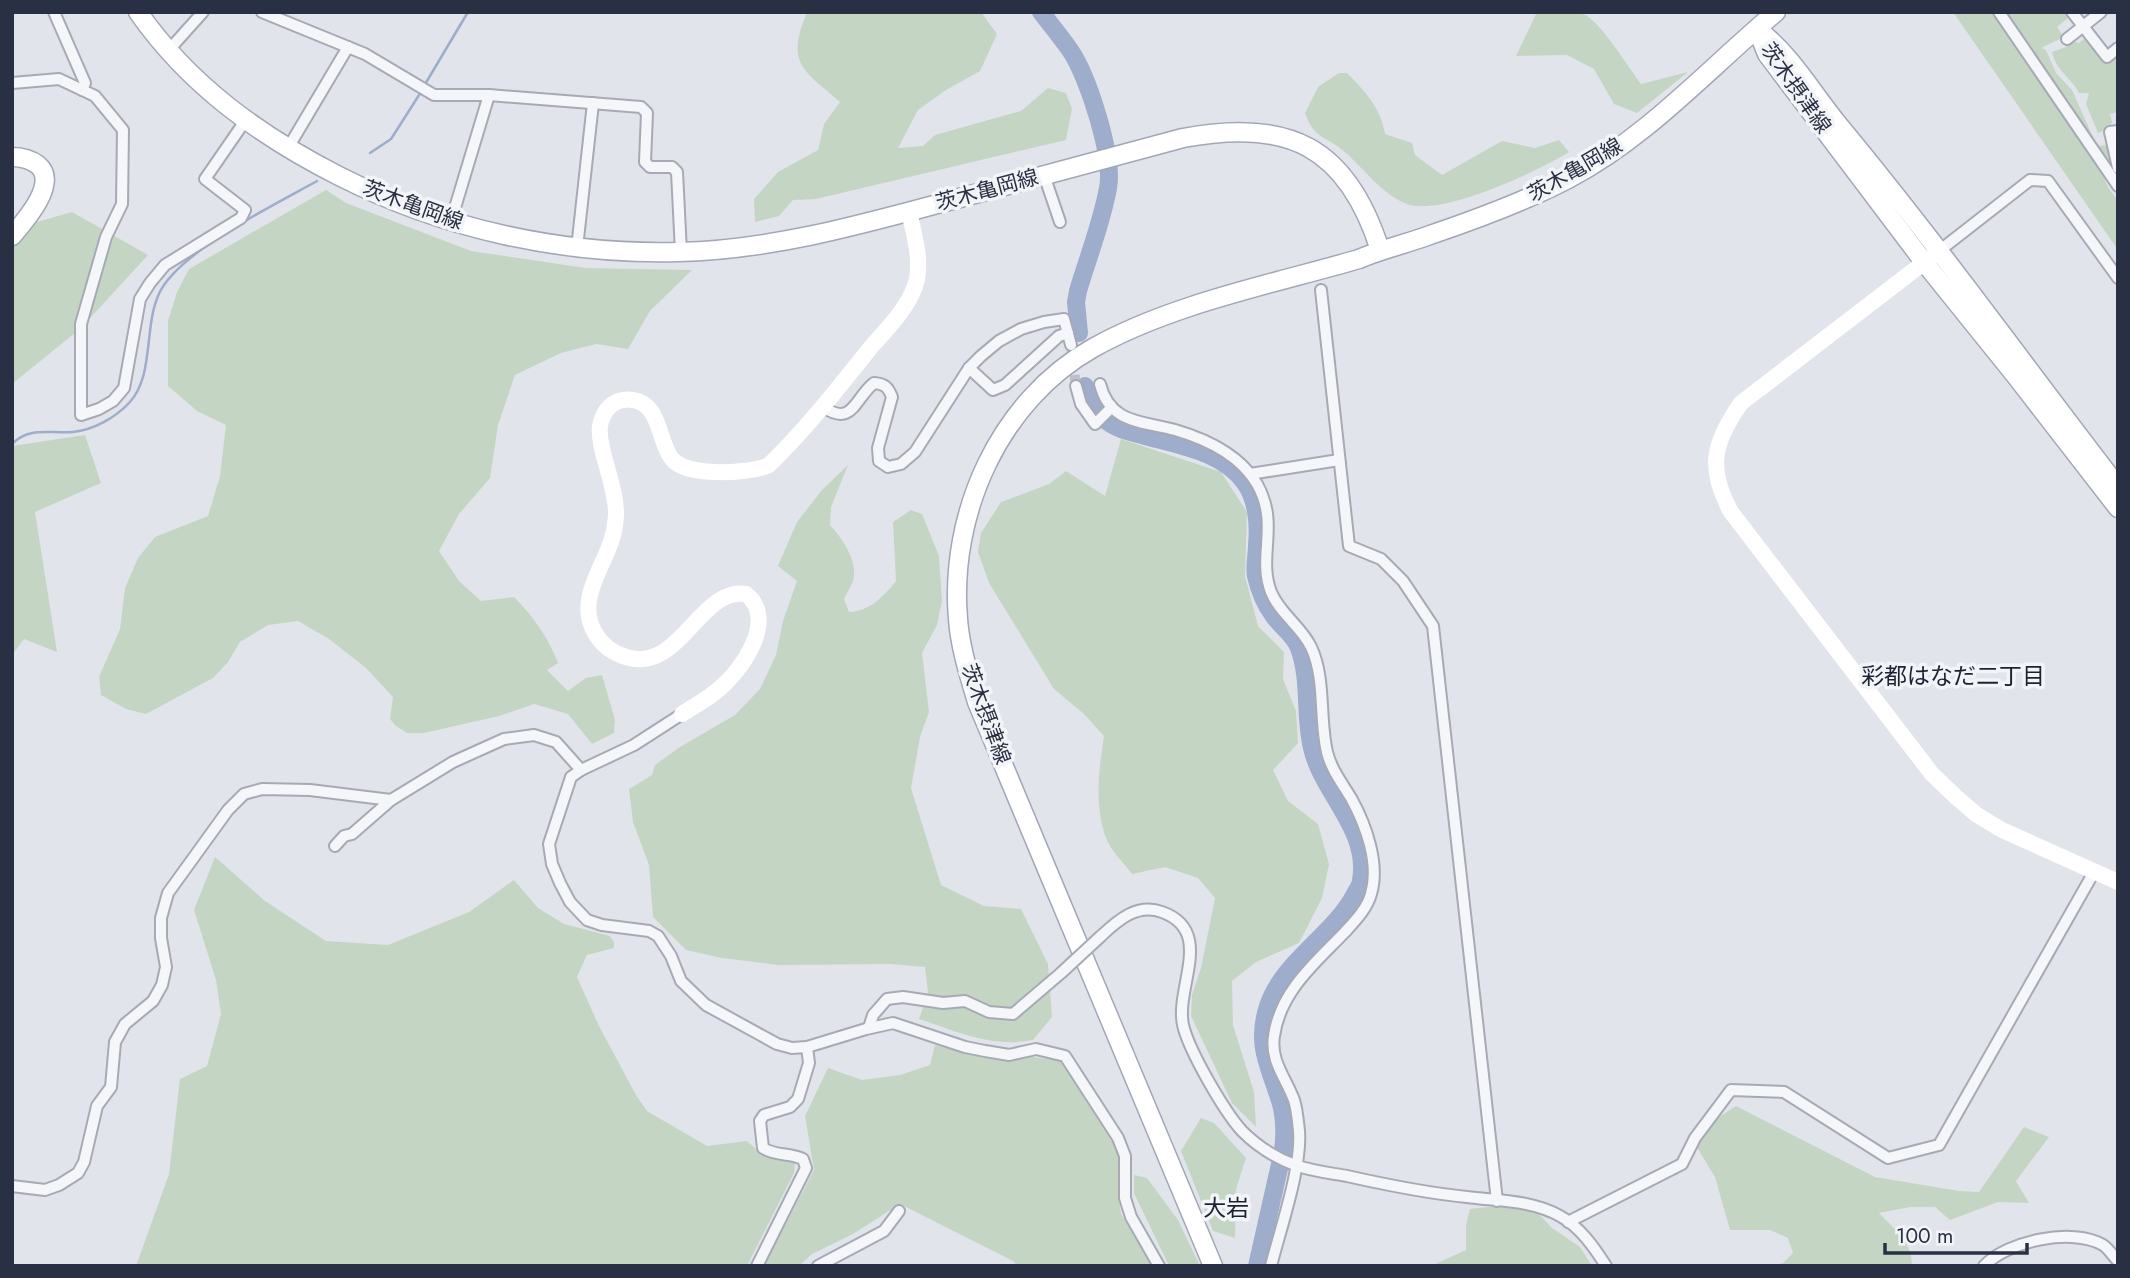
<svg xmlns="http://www.w3.org/2000/svg" width="2130" height="1278" font-family="Jost,'Noto Sans JP',sans-serif">
  <style>
    .green { fill: #c5d5c3 }
    .lines { fill: none; stroke-linecap: round; stroke-linejoin: round }
    .stream { stroke: #9dadcb; stroke-width: 2.5 }
    .river { stroke: #9dadcb; stroke-width: 18 }
    .street-tunnel { stroke: #bdc0c9; stroke-width: 10; stroke-dasharray: 10 5; stroke-linecap: butt }
    .street-casing { stroke: #a7aab5; stroke-width: 14 }
    .primary-casing { stroke: #a2a7b7; stroke-width: 21 }
    .street { stroke: #f5f6f9; stroke-width: 10 }
    .secondary { stroke: #fff; stroke-width: 16 }
    .primary { stroke: #fff; stroke-width: 18 }
    .street-bridge-casing { stroke: #a7aab5; stroke-width: 14; stroke-linecap: butt }
    .street-bridge { stroke: #f5f6f9; stroke-width: 10 }
    .labels { text-anchor: middle; dominant-baseline: central; stroke-width: 7; stroke-linejoin: round; paint-order: stroke }
    .street-label { font-size: 21px; fill: #2a3043; stroke: #f2f4f8 }
    .neighbourhood-label { font-size: 23px; fill: #1c2134; stroke: #f2f4f8 }
  </style>
  <rect width="100%" height="100%" fill="#e2e4eb"/>
  <g class="green">
    <path d="M807 12H981L997 34 980 71 946 90 918 110 898 148 923 146 935 135 1021 111 1048 88 1066 93 1072 109 1066 140 816 199 793 200 779 216 755 222 754 199 778 172 818 150 824 124 840 102C804 70 785 65 807 12Z"/>
    <path d="M1537 12C1550 12 1568 9 1581 13 1599 18 1628 67 1641 84L1688 72 1637 113 1614 104 1594 69 1567 55 1516 56Z"/>
    <polygon points="1953,12 1994,12 2101,171 2108,187 2118,201 2118,250"/>
    <polygon points="2008,12 2064,12 2069,17 2057,27 2064,37 2041,48 2046,50 2056,73 2072,90 2097,146 2108,145 2116,178 2010,19"/>
    <path d="M2084 39 2089 45 2118 53V112L2110 114 2112 122 2110 128 2098 133 2086 104 2089 93H2079C2071 77 2056 71 2052 52L2066 47 2071 41 2079 43Z"/>
    <path d="M1339 73H1347C1365 91 1381 108 1385 134L1412 143 1415 155 1442 175 1502 141 1535 148 1559 140 1569 152C1538 171 1442 217 1407 204 1383 195 1364 169 1346 153 1326 135 1315 141 1305 113L1318 87Z"/>
    <path d="M326 190 346 203 471 251 586 268 692 270 650 311 628 349 596 344 561 353 515 375 498 425 490 478 459 514 439 551 459 581 481 601 514 597C533 616 548 637 558 663L547 670 568 691 586 678 602 675 615 720 614 733 592 744 568 714 534 704 499 716 424 733H407L396 726 390 719 393 697 366 668 329 639 298 621 268 625 240 642 228 662 213 678 146 714 126 709 101 695 99 677 120 629 125 588 138 558 155 537 208 516 220 476 226 425 197 411 168 386V321L177 292 189 269Z"/>
    <polygon points="72,212 148,255 81,328 12,384 12,229"/>
    <polygon points="85,435 101,483 35,512 57,652 24,639 12,655 12,446"/>
    <path d="M1121 439 1221 472 1247 512 1245 576 1258 626 1284 652 1283 679 1296 711 1298 743 1273 770 1288 801 1318 824 1329 864 1322 898 1299 943 1256 962 1232 981 1233 1025 1254 1092 1256 1127 1232 1103 1191 1016 1192 995 1201 968 1215 898 1198 878 1165 867 1132 874C1124 863 1111 851 1106 838 1094 806 1099 769 1104 736L1084 714 1054 689 989 583 978 552 981 533 1001 502 1049 484 1066 471 1105 496Z"/>
    <path d="M848 465 831 507 830 525C842 538 856 558 854 577 853 584 847 592 844 599L849 612C870 611 883 597 896 581L893 522 911 510 922 514 939 556 942 601 937 625 922 653 929 712 920 737 911 788 941 885 984 906 1021 909 1048 964 1052 1017 1033 1040C992 1048 958 1032 919 1019L928 992 925 967 890 964 778 965 722 958 686 950 653 917 649 865 633 822 629 789 652 775 655 765 680 747 735 715 760 689 776 655 783 621 797 581 778 566 797 522 822 490Z"/>
    <polygon points="215,857 265,901 326,941 388,945 469,912 514,880 538,908 564,924 610,936 614,942 614,948 587,955 577,977 599,1026 636,1095 647,1111 707,1146 747,1141 766,1158 790,1159 795,1163 794,1173 747,1266 136,1266 169,1174 180,1079 207,1066 221,1014 216,980 194,910"/>
    <polygon points="935,1045 988,1059 1010,1062 1027,1056 1060,1061 1120,1154 1118,1192 1121,1214 1152,1266 1017,1266 1013,1261 900,1204 853,1234 812,1254 799,1266 764,1266 814,1170 805,1116 828,1068 862,1080 900,1075 930,1065"/>
    <path d="M1736 1106 1875 1177 1959 1191 1979 1192 2024 1127 2049 1137 2016 1181 2029 1203 1998 1202 1950 1220 1935 1207H1910L1879 1213C1895 1230 1912 1241 1912 1266H1771L1783 1263 1793 1253 1788 1238 1770 1230H1730L1715 1177 1690 1136Z"/>
    <polygon points="1201,1118 1214,1123 1246,1158 1236,1189 1235,1238 1213,1231 1181,1151"/>
    <polygon points="1134,1175 1147,1178 1178,1220 1200,1266 1169,1266 1134,1193"/>
    <polygon points="1515,1204 1538,1213 1552,1228 1580,1247 1592,1266 1431,1266 1466,1250 1466,1225 1470,1209"/>
  </g>
  <g class="lines">
    <g class="stream">
      <polyline points="424,86 468,12"/>
      <polyline points="370,153 391,139 421,92"/>
      <path d="M12 444C30 426 50 434 73 432 93 430 115 418 129 403 154 377 144 329 158 296 175 253 276 204 317 181"/>
    </g>
    <g class="river">
      <path d="M1041 12C1051 25 1061 37 1070 50 1088 76 1114 157 1108 188 1102 222 1088 257 1078 291L1076 302 1079 333"/>
      <path d="M1085 386C1090 398 1094 409 1103 418 1113 428 1129 432 1142 435 1176 445 1223 451 1245 483 1257 500 1259 525 1257 545 1257 555 1254 567 1256 576 1259 589 1265 604 1273 615 1281 627 1294 634 1299 648 1311 681 1304 715 1312 748 1322 793 1370 830 1361 880 1361 885 1357 890 1355 894 1333 936 1283 961 1268 1006 1255 1046 1270 1067 1281 1104 1285 1119 1285 1135 1283 1151L1257 1266"/>
    </g>
    <polyline class="street-tunnel" points="1071,345 1076,386"/>
    <defs>
      <g id="street">
        <polyline points="54,12 85,83 82,90"/>
        <polyline points="262,12 365,54 434,95 489,95 641,107 647,113 645,162 650,167 672,167 677,172 681,252"/>
        <polyline points="1999,12 2118,186"/>
        <polyline points="2072,12 2107,57 2118,48"/>
        <polyline points="2067,39 2101,12"/>
        <polyline points="168,51 203,12"/>
        <polyline points="12,83 59,79 95,96 123,130 122,204 106,237 81,324 81,415 99,409 113,401 124,388 140,299 150,283 165,265 241,218 245,210 205,179 245,121"/>
        <polyline points="2118,131 2110,132 2118,168"/>
        <polyline points="288,148 348,47"/>
        <polyline points="1044,175 1060,222"/>
        <polyline points="451,221 489,95"/>
        <polyline points="577,248 593,103"/>
        <polyline points="1939,251 2030,180 2048,181 2118,278"/>
        <polyline points="1321,290 1349,546 1381,559 1403,581 1433,626 1497,1201"/>
        <polyline points="969,368 993,390 1005,385 1059,336 1068,333"/>
        <path d="M1100 384C1110 424 1142 421 1175 430 1206 439 1240 455 1257 484 1280 525 1257 556 1271 592 1280 614 1301 626 1311 647 1326 679 1319 718 1327 752 1331 769 1342 783 1351 798 1366 825 1380 864 1371 894 1367 909 1354 922 1344 933 1315 963 1280 992 1274 1036 1270 1061 1286 1078 1294 1100 1297 1109 1298 1122 1299 1131 1302 1167 1280 1230 1271 1266"/>
        <polyline points="1076,386 1081,404 1095,424 1111,408"/>
        <path d="M823 407C853 427 854 399 874 383 885 384 888 387 892 397L878 448 879 461 888 467 901 464 915 452 969 368 981 356 999 341 1021 329 1044 322 1064 319 1071 345"/>
        <polyline points="1250,474 1339,460"/>
        <polyline points="682,714 634,745 581,770 571,777 549,844 552,864 560,883 570,902 587,920 602,925 649,931 658,936 671,956 681,981 706,1005 777,1044 792,1048 807,1047 866,1029 893,1023 965,1047 985,1051 1009,1055 1036,1049 1065,1056 1118,1138 1125,1156 1125,1198 1131,1217 1159,1266"/>
        <polyline points="335,846 344,836 352,834 391,800"/>
        <path d="M1101 936C1118 920 1137 903 1162 912 1215 931 1175 987 1183 1025 1189 1051 1224 1111 1242 1131 1256 1145 1276 1158 1295 1165 1311 1171 1330 1173 1347 1176 1387 1185 1426 1193 1467 1197 1498 1201 1532 1200 1560 1216 1580 1227 1594 1247 1606 1266"/>
        <polyline points="869,1028 873,1015 887,999 903,997 943,1003 965,1001 989,1012 1013,1014 1061,973"/>
        <polyline points="12,1186 45,1190 59,1185 78,1173 84,1162 97,1106 111,1087 115,1042 125,1024 153,1001 162,985 166,967 161,938 161,918 168,893 228,810 244,794 262,789 310,790 391,800 453,762 504,739 534,735 556,742 581,770"/>
        <polyline points="1568,1222 1682,1164 1695,1138 1731,1090 1784,1092 1888,1158 1939,1145 2094,872"/>
        <path d="M757 1266 806 1168 803 1159C790 1153 775 1156 763 1148L760 1121 764 1115 790 1107 798 1099 809 1063 807 1047"/>
        <polyline points="818,1266 884,1231 899,1211"/>
        <path d="M1984 1266C2007 1241 2073 1227 2103 1245 2108 1248 2113 1256 2118 1261"/>
      </g>
      <g id="primary">
        <path d="M138 12C189 85 260 136 339 176 443 229 562 255 679 252 768 250 856 226 941 203 1022 181 1102 160 1183 138 1288 118 1347 146 1380 250"/>
        <polyline points="1757,29 1767,54 1924,262 2015,375 2118,508"/>
        <path d="M1757 29C1792 55 1814 96 1842 129 1938 245 2026 368 2118 487"/>
        <path d="M12 157C22 157 30 159 38 165 59 183 25 221 12 236"/>
        <path d="M1213 1266 977 702C969 675 960 647 958 619 949 514 999 401 1093 348 1171 304 1273 284 1359 259 1382 249 1406 244 1430 235 1477 219 1524 202 1568 179 1648 137 1708 69 1776 12"/>
      </g>
    </defs>
    <use href="#street" class="street-casing"/>
    <use href="#primary" class="primary-casing"/>
    <use href="#street" class="street"/>
    <g class="secondary">
      <path d="M1939 251 1741 403C1713 443 1707 468 1731 512L1932 774 1956 797 1977 815 2002 830 2118 882"/>
      <path d="M682 714C694 706 708 699 719 689 742 670 778 619 746 594 699 587 680 674 626 657 599 649 583 623 590 595 597 566 615 547 616 515 617 487 597 448 600 426 601 419 606 408 613 404 618 400 627 399 633 400 661 404 658 442 672 459 686 477 750 474 769 465 806 429 839 387 871 347 887 329 907 309 915 286 923 263 914 234 909 212"/>
    </g>
    <use href="#primary" class="primary"/>
    <defs>
      <polyline id="street-bridge" points="1061,973 1101,936"/>
    </defs>
    <use href="#street-bridge" class="street-bridge-casing"/>
    <use href="#street-bridge" class="street-bridge"/>
  </g>
  <g class="labels">
    <g class="street-label">
      <text transform="translate(1796 88) rotate(55)">茨木摂津線</text>
      <text transform="translate(1575 170) rotate(-30)">茨木亀岡線</text>
      <text transform="translate(987 190) rotate(-15)">茨木亀岡線</text>
      <text transform="translate(413 205) rotate(20)">茨木亀岡線</text>
      <text transform="translate(986 714) rotate(70)">茨木摂津線</text>
    </g>
    <g class="neighbourhood-label">
      <text x="1953" y="676">彩都はなだ二丁目</text>
      <text x="1226" y="1208">大岩</text>
    </g>
  </g>
  <rect width="2130" height="1278" fill="none" stroke="#2a3043" stroke-width="28"/>
  <path d="M1885 1243v10h142v-10" fill="none" stroke="#2a3043" stroke-width="3.5"/>
  <text x="1896" y="1243" font-size="21" fill="#2a3043" stroke="#f2f4f8" stroke-width="5" paint-order="stroke">100 m</text>
</svg>
